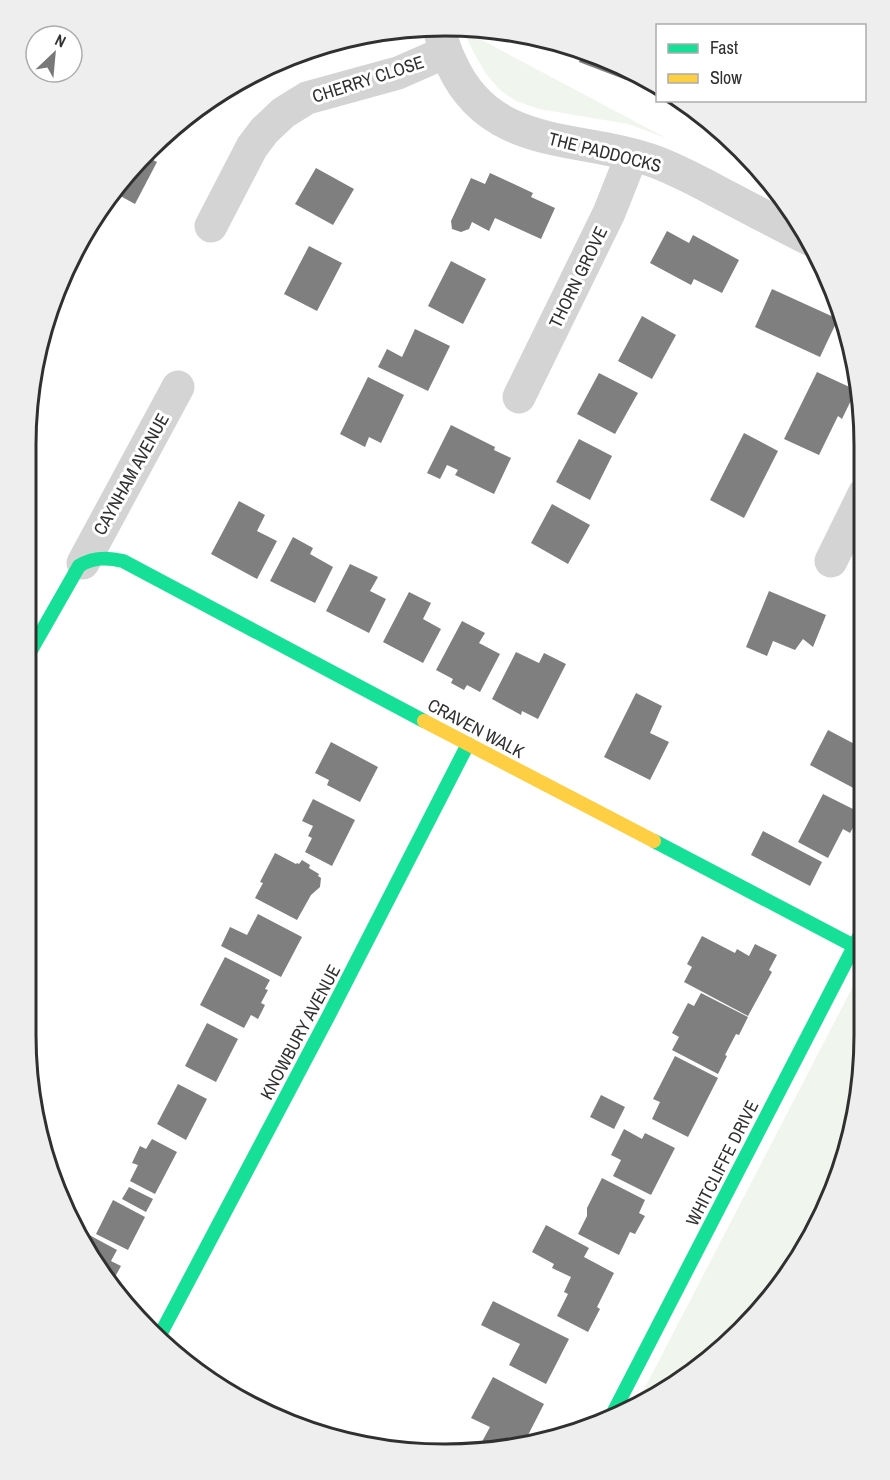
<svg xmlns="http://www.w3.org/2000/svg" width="890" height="1480" font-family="'Archivo Narrow',sans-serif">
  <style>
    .green { fill: #f0f5ee }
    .building { fill: #7f7f7f }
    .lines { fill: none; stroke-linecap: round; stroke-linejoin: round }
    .street { stroke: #d4d4d4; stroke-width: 33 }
    .fast { stroke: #16e098; stroke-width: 14 }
    .slow { stroke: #ffcf43; stroke-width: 14 }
    .labels { text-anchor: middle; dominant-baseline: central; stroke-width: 6; stroke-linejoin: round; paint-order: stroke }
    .street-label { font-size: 18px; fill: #303030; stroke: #fff }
    .rim { fill: none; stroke: #303030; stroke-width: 3 }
  </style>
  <rect width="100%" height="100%" fill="#fff"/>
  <g class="green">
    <polygon points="465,27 483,29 478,38 666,138 628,124 539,109 516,101 501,91 486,74 474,53 465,34"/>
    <polygon points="864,965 864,1063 842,1170 794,1268 701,1368 638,1401"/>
  </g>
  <g class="building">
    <polygon points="583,51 606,58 630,70 626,80 579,62"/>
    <polygon points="143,155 157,162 135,204 113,192"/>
    <polygon points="316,168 354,189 333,225 295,204"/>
    <polygon points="490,173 533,193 531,197 555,208 541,239 495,218 489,231 472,222 469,229 461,232 452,229 451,221 471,178 485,184"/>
    <polygon points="667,231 689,243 693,235 739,260 722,293 694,279 691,285 650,263"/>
    <polygon points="309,246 342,263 317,311 284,294"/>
    <polygon points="451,261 486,279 463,324 428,306"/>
    <polygon points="772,289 838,319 820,357 755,327"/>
    <polygon points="642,316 676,335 652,379 618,361"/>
    <polygon points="415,329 450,346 428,391 378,367 387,349 402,357"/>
    <polygon points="817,372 856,390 842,419 838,416 819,455 784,439"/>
    <polygon points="599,373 638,393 615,434 577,414"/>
    <polygon points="368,377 404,395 381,443 369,437 365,447 340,434"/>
    <polygon points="451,425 495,447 494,450 511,458 494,494 455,475 458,470 447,465 440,479 427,473"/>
    <polygon points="744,433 778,451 744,518 710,500"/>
    <polygon points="579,439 612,456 590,500 556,482"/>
    <polygon points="239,501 265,515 257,531 277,541 257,579 211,554"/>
    <polygon points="552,504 590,525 568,564 531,543"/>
    <polygon points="293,537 313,548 310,554 333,567 315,603 270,581"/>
    <polygon points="350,564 378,577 370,591 386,599 369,633 326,611"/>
    <polygon points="769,591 826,615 813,647 803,639 795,650 773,641 767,656 746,647"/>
    <polygon points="409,592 431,603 423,619 441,629 423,663 383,642"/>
    <polygon points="462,621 485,633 479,643 500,654 480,692 467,685 464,690 451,683 453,679 436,670"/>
    <polygon points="516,652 539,663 544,653 566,664 538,719 522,711 521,715 492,699"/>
    <polygon points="636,693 662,706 650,733 669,742 650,780 604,757"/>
    <polygon points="828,730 864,749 864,787 861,792 810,765"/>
    <polygon points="331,742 378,767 360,802 327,785 329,780 315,773"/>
    <polygon points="823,794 861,813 850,833 843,829 828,858 798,842"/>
    <polygon points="313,799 355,820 332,866 305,852 312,838 308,836 313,826 302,821"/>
    <polygon points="763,831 822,862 810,886 751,855"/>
    <polygon points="275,853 296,864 297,863 299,864 302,860 310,865 309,868 319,874 318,876 321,878 320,887 311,895 297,920 255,898 263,883 260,882"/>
    <polygon points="258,914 302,937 281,977 221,946 230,927 247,935"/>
    <polygon points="702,936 735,953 737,949 749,956 755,944 777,955 769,970 772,972 748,1016 684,982 692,967 687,964"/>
    <polygon points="225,957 270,980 265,989 268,990 261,1003 265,1005 258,1019 251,1015 244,1028 200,1005"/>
    <polygon points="701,993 748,1017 739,1035 736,1034 725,1055 727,1056 718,1074 672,1050 679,1037 672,1033 688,1003 694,1006"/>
    <polygon points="207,1023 238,1039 216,1082 185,1066"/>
    <polygon points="675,1056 718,1078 688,1137 652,1119 660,1102 653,1099"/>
    <polygon points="178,1084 207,1099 186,1140 157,1124"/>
    <polygon points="601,1095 625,1107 614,1129 590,1117"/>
    <polygon points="624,1129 642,1139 645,1133 675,1148 651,1195 613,1176 621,1160 611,1155"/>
    <polygon points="152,1139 177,1152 155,1194 130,1181 138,1165 132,1163 140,1146 146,1149"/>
    <polygon points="602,1178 645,1200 639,1213 645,1216 635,1234 630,1232 619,1255 578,1234 587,1216 587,1208"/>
    <polygon points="129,1187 153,1199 146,1212 122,1199"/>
    <polygon points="113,1200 145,1217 128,1250 96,1234"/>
    <polygon points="546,1225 589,1248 584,1257 614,1273 597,1307 600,1309 588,1332 557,1316 568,1294 564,1292 571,1277 552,1268 554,1264 532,1252"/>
    <polygon points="80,1230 117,1250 111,1261 121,1266 110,1286"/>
    <polygon points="493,1301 569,1339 546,1384 509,1365 520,1344 481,1325"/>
    <polygon points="493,1377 544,1404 525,1441 478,1449 490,1427 471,1418"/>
  </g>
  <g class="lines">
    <g class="street">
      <path d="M439 26C441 39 446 53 452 65 492 152 580 134 656 162 679 171 700 182 722 194 751 209 781 225 811 240"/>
      <polyline points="211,226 252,147 264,131 283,113 307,98 398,73 446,52"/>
      <polyline points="519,397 609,213 632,155"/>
      <polyline points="831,561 864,494"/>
      <polyline points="83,563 178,387"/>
    </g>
    <g class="fast">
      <path d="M26 659 79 566C93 557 107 557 123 561L424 721"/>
      <polyline points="654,841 854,946"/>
      <polyline points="160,1335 329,1015 468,744"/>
      <polyline points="612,1415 864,927"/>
    </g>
    <polyline class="slow" points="424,721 654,841"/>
  </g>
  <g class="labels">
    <g class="street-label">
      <text transform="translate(368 79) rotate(-18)">CHERRY CLOSE</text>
      <text transform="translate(605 152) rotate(14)">THE PADDOCKS</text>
      <text transform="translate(578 277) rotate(-64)">THORN GROVE</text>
      <text transform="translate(131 474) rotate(-61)">CAYNHAM AVENUE</text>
      <text transform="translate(476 728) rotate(28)">CRAVEN WALK</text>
      <text transform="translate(300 1032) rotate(-62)">KNOWBURY AVENUE</text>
      <text transform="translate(722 1163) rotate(-63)">WHITCLIFFE DRIVE</text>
    </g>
  </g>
  <path d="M0 0H890V1480H0ZM445 36H445A409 409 0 0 1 854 445V1035A409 409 0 0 1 445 1444H445A409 409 0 0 1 36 1035V445A409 409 0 0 1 445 36Z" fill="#eee" fill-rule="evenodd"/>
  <path class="rim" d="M445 36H445A409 409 0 0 1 854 445V1035A409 409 0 0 1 445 1444H445A409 409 0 0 1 36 1035V445A409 409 0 0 1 445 36Z"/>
  <rect x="656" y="24" width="210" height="78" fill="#ffffff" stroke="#acacac" stroke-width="1.5"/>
  <rect x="668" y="44" width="30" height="9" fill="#16e098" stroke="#acacac" stroke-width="1.5"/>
  <text x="710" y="54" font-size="18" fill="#303030">Fast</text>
  <rect x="668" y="74" width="30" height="9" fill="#ffcf43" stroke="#acacac" stroke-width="1.5"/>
  <text x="710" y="84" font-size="18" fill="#303030">Slow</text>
  <g transform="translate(54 54) rotate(26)"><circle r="28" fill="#ffffff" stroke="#acacac" stroke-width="1.5"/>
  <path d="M0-4.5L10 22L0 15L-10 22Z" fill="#787878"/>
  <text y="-9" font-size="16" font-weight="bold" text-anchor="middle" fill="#303030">N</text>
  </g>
</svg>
